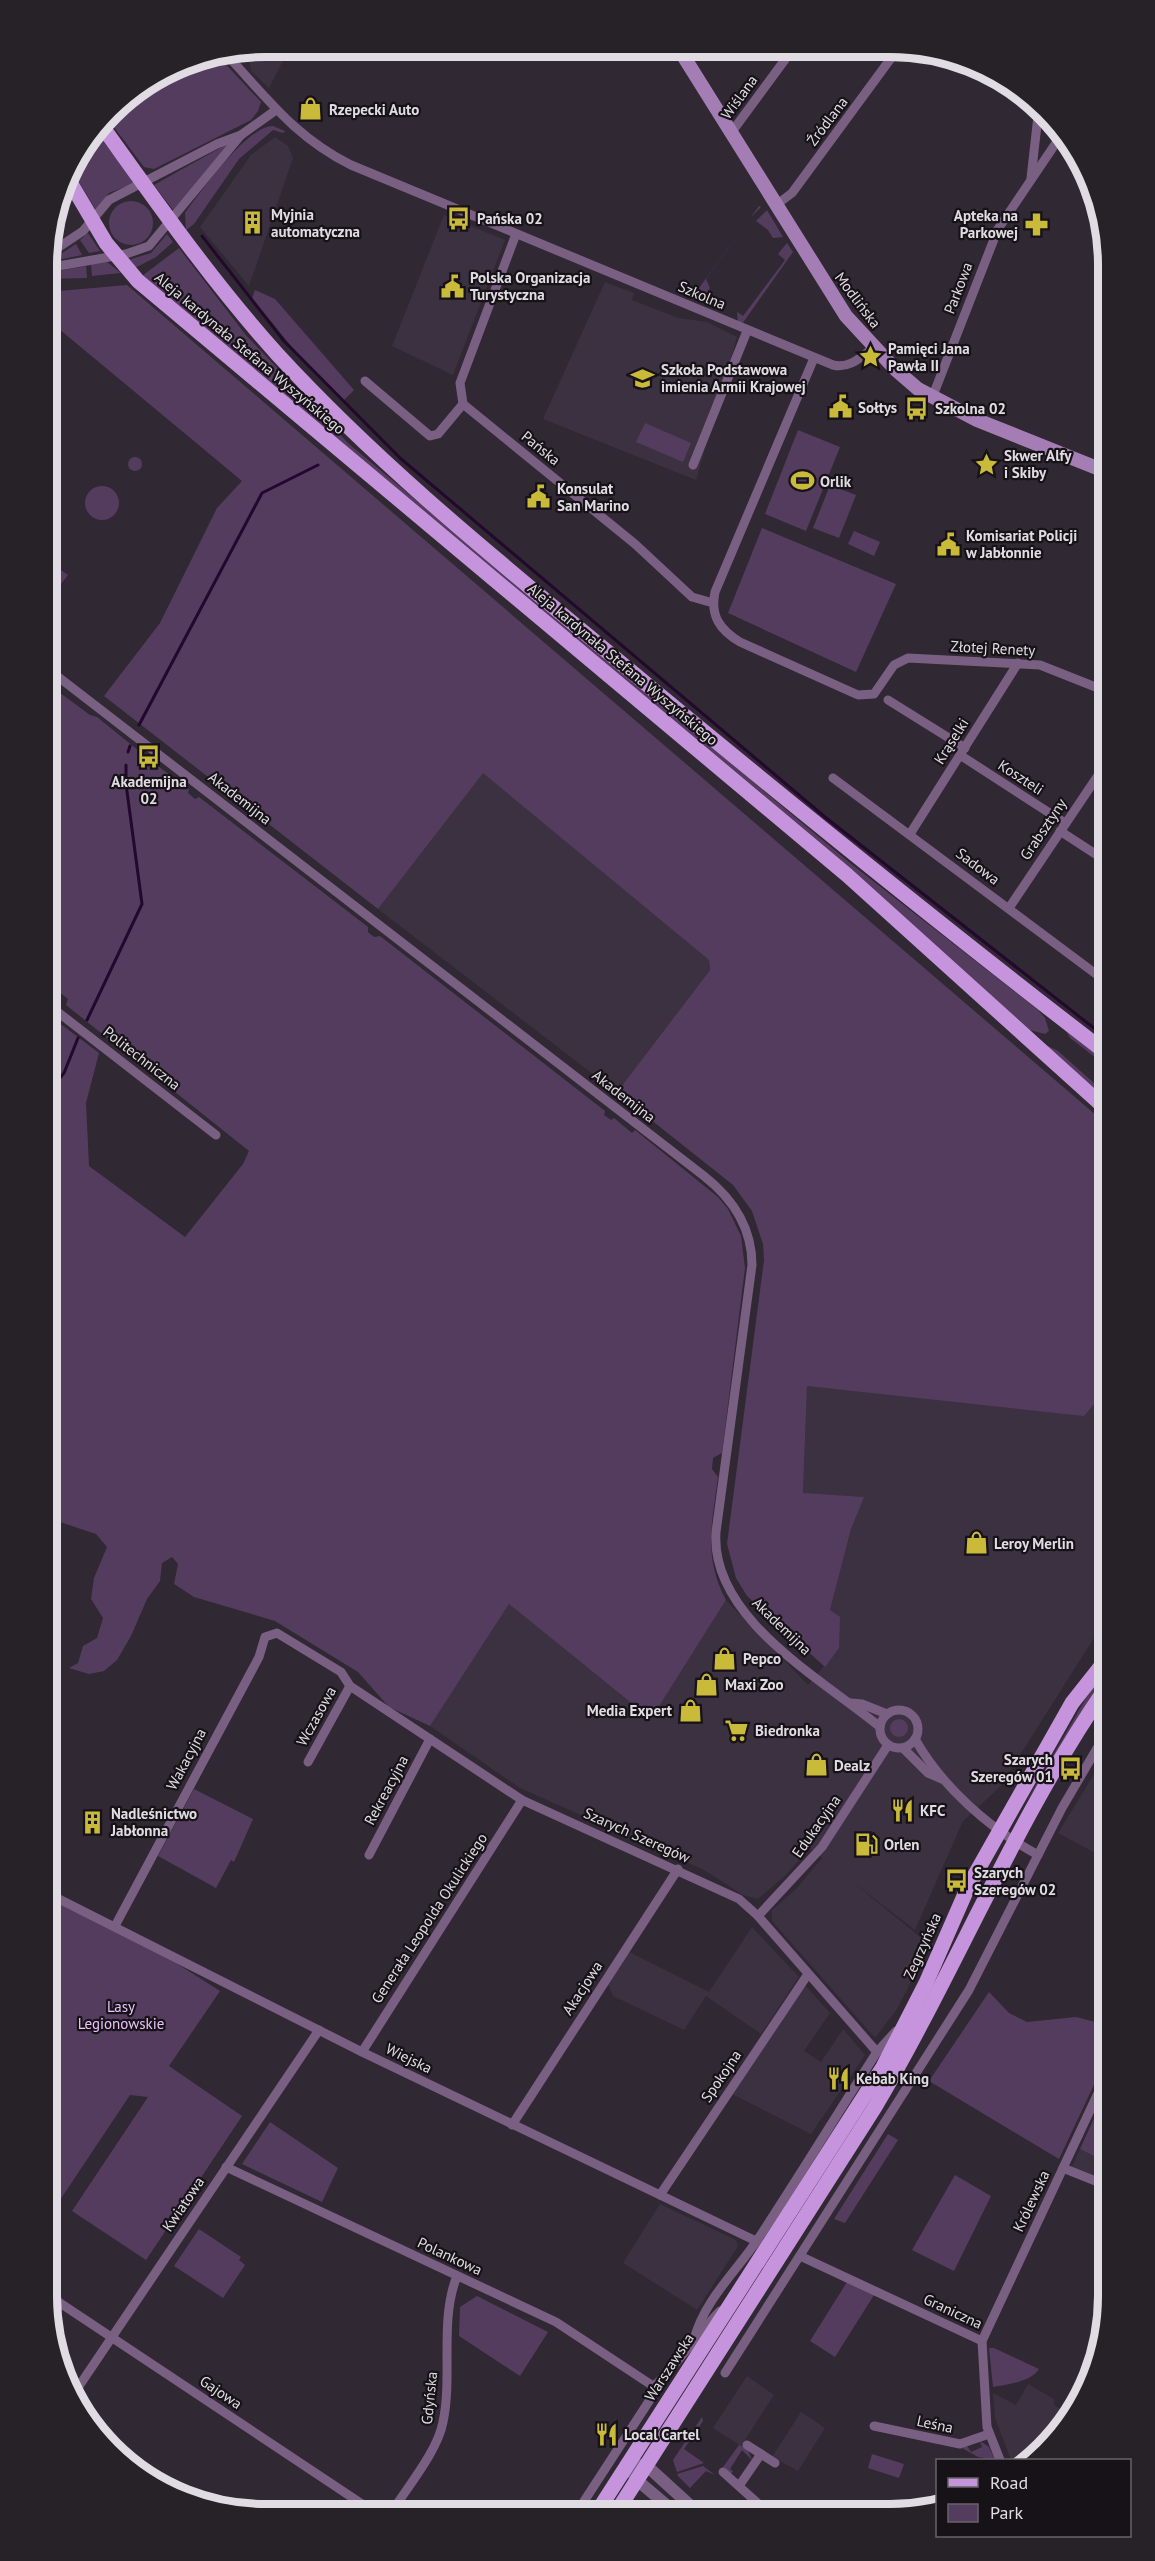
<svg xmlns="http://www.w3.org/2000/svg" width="1155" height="2561" font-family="'PT Sans',sans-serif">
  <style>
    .built { fill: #3c3141 }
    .green { fill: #543c5e }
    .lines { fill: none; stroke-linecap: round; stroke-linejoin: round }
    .stream { stroke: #23082d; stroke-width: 3 }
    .minor { stroke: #796083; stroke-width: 9 }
    .tertiary { stroke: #796083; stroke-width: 12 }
    .secondary { stroke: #a57db5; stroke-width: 14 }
    .primary { stroke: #c694dc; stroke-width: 15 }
    .labels { text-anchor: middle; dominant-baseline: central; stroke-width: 4.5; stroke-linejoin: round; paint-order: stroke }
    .street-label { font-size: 15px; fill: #e1dce3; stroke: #161217 }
    .poi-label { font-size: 15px; font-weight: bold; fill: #e1dce3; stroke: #161217; text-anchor: start }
    .park-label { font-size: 15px; fill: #e9c3fa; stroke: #161217 }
    .rim { fill: none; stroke: #e1dce3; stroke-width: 8 }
  </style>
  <rect width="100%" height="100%" fill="#302833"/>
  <g class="built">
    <polygon points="265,47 290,47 269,88 251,71 249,61 255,49"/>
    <polygon points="275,137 288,146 293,158 249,286 200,227 251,155"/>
    <polygon points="444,215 505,240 453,375 392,346"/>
    <polygon points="605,282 634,293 632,300 678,318 707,322 737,337 696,480 543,419"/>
    <polygon points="483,772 709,960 710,970 621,1087 611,1088 378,909"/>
    <polygon points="807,1386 876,1392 1105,1391 1106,1619 999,1788 963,1821 915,1930 849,1879 930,1945 897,2009 875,2038 772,1921 772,1910 796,1889 822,1858 810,1848 786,1875 758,1899 743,1895 704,1870 520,1788 430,1726 509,1604 651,1719 726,1600 808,1685 839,1648 830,1610 851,1529 863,1497 803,1494"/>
    <polygon points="1106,1755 1106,1859 1058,1833"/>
    <polygon points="752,1927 799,1977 761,2034 706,1996 684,2030 613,1996 608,1984 629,1952 709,1992"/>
    <polygon points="805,1985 830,2013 804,2051 821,2062 843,2029 865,2055 811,2134 732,2094"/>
    <polygon points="1080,2149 1108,2163 1108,2181 1072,2167"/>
    <polygon points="660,2204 736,2240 738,2246 697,2310 623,2263"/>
    <polygon points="747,2376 774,2395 741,2446 713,2428"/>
    <polygon points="1028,2384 1054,2399 1054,2405 1065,2412 1052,2439 1030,2460 1011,2460 995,2418 993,2393 1016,2405"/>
    <polygon points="801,2412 825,2428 798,2471 772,2457"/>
  </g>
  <g class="green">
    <polygon points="218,56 261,102 258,111 251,120 154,169 144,167 107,118 121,101 182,63"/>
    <path d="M273 126 285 131 283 133 273 130 239 159 194 224 186 230 185 213C201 191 247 126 273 126Z"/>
    <polygon points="98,131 135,183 109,193 96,210 70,167"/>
    <polygon points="229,143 173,210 154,185"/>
    <circle cx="131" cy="223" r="22"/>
    <polygon points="759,206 761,207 751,217 706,279 710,288 701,301 691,299"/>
    <polygon points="767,210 783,237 773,238 768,230 756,221"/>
    <polygon points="88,233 100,251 89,253 80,240"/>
    <polygon points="167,234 173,242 156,257 135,268 128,260 151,253"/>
    <polygon points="787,243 793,252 742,324 738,322 737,312 743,316 785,260 778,254"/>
    <polygon points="76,244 82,255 53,261 53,259"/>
    <polygon points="179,248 245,334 349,444 850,863 1038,1010 1045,1018 1049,1031 1045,1034 1026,1029 142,276"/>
    <polygon points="107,262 121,273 92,276 91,264"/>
    <polygon points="86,266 87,278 47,279 47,273"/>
    <polygon points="127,285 1104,1122 1105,1391 1084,1416 807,1386 803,1493 864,1497 851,1529 830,1610 840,1617 839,1648 825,1667 747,1596 736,1578 727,1544 764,1260 763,1244 752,1211 733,1185 611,1088 621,1087 710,970 709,960 483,773 378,909 104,696 160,623 217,508 242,481 47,319 47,292"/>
    <polygon points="255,290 275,299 354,390 343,401 291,346 252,298"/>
    <polygon points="645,423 691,443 683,462 636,442"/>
    <polygon points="798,430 840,447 806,531 765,514"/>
    <circle cx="135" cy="464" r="7"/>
    <polygon points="830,485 856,495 839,538 813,528"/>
    <circle cx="102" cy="503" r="17"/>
    <polygon points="762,528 896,584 856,672 728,613"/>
    <polygon points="854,531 880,542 874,556 848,544"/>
    <polygon points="48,561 68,575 61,584 48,579"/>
    <path d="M48 684 90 715 97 717 144 755 142 758 149 764 151 761 189 789 188 793 195 799 199 797 368 927V932L374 937 380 936 605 1111 604 1115 611 1120 614 1118 632 1133 635 1130 718 1197 728 1209 741 1236 745 1268 722 1453 713 1458 712 1469 718 1477C712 1524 703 1557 726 1600L651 1719 509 1604 430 1726 389 1707 358 1672 275 1621 194 1597 174 1584 178 1564 172 1557 162 1563 160 1581 147 1599 131 1636 117 1660 104 1671 89 1674 69 1668 78 1663 83 1646 97 1638 103 1618 91 1599 94 1578 107 1547 96 1534 51 1519 50 1033 58 1022 99 1053 86 1103 89 1166 185 1237 243 1164 249 1151 66 1005 68 999 49 984Z"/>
    <polygon points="1065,1029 1104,1058 1104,1064 1070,1038"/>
    <polygon points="1048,1046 1058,1051 1104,1092 1104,1099 1048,1049"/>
    <polygon points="1106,1670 1106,1677 1025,1804 1086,1698"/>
    <circle cx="899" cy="1728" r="9"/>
    <polygon points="194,1789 253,1819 234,1862 231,1860 216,1888 158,1856"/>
    <polygon points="53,1900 176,1963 220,1991 169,2066 242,2116 146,2260 72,2211 148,2097 130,2095 54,2209"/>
    <polygon points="989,1992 1009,2013 1027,2022 1076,2017 1107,2025 1107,2057 1059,2159 929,2081"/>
    <polygon points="1107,2090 1108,2163 1080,2149"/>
    <polygon points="270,2122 338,2168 322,2202 242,2164"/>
    <polygon points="888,2134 898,2140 845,2223 834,2219"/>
    <polygon points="955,2175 991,2196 954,2271 912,2250"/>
    <polygon points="199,2229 241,2257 239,2260 245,2265 223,2298 174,2266"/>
    <polygon points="847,2282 874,2295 835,2357 810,2341"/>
    <polygon points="477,2296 548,2332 520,2376 459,2336 460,2307"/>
    <path d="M989 2348H994L1039 2369C1031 2382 1008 2384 993 2387Z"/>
    <polygon points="702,2417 703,2421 684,2449 704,2463 677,2472 673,2460"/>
    <polygon points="980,2441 989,2447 995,2460 978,2457 962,2448 967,2446 971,2452 982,2447"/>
    <polygon points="739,2445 747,2448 752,2460 742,2450 730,2469 733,2471 731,2474 723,2467"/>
    <polygon points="872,2454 904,2464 899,2478 868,2468"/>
    <polygon points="703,2466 715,2475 706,2471 690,2488 678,2476 677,2474"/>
  </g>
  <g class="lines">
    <g class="stream">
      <polyline points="202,236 284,341 400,458 825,817 1104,1036"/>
      <polyline points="139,725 262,493 318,465"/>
      <polyline points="128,752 130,746"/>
      <polyline points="87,1020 142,904 126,784 126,765"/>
      <polyline points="50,1090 64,1073 78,1038"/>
    </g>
    <g class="minor">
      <path d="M226 54C268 99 295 137 351 165L833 365C850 369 861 357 874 347"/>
      <polyline points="731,133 792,50"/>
      <polyline points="1031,178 1039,107"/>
      <polyline points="776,205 792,193 897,50"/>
      <polyline points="516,234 460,383 463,404 635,544 692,597 713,603"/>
      <polyline points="47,255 83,231 109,200 217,144 241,135 276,110"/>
      <polyline points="47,268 126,254 149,246 241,135"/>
      <path d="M814 358 715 592C710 616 720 630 740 642L858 695 874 694 894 665 908 658 1040 665 1103 690"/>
      <polyline points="365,381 430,436 438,434 463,404"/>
      <polyline points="932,398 998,229 1062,134"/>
      <polyline points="693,465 747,331"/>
      <path d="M48 669 704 1176C732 1198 752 1227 752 1265L716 1532C710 1618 822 1679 880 1727"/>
      <polyline points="888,700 965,748"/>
      <polyline points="960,755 1065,823"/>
      <polyline points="833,778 1104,980"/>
      <polyline points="1060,831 1103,859"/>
      <polyline points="910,834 1018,663"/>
      <polyline points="1009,908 1103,768"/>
      <polyline points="50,1006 216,1135"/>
      <polyline points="851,1703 862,1704 887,1714"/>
      <circle cx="899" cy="1729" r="19"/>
      <path d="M915 1739C942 1787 990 1829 1038 1855"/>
      <polyline points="903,1748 928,1773 942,1779"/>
      <polyline points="308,1762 350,1686"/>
      <polyline points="369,1855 430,1739"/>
      <polyline points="53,1896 362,2052 756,2241"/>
      <polyline points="758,1916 822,1847 888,1745"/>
      <polyline points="115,1926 259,1657 265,1637 277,1633 341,1672 350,1686 522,1800 739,1899 758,1916 877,2052"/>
      <polyline points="362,2052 522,1800"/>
      <polyline points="512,2125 678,1869"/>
      <polyline points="226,2167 556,2322 653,2386"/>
      <polyline points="1063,2168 1108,2186"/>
      <polyline points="660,2195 808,1974"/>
      <polyline points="800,2256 982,2341"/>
      <polyline points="54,2299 371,2510"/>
      <path d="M694 2339C705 2299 736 2272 758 2239 799 2177 837 2114 877 2052L896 2031"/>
      <polyline points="725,2373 969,1990 1062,1808 1106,1733"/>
      <path d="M653 2386C663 2382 706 2324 720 2311"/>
      <polyline points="73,2395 319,2030"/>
      <polyline points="874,2426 960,2444 989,2434"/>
      <polyline points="747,2445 775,2463"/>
      <polyline points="1000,2460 987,2427 982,2341 1107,2074"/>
      <polyline points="723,2472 763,2508"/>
      <polyline points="739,2486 761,2454"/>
      <polyline points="579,2509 653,2395 653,2386"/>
      <path d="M393 2510C409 2485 438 2450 443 2422 453 2375 439 2321 457 2276"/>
    </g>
    <g class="tertiary">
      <polyline points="627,2465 637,2480 670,2508"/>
      <polyline points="639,2465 647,2466 693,2508"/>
    </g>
    <polyline class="secondary" points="679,49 846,316 896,370 918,389 977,420 1102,470"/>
    <g class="primary">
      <path d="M102 126C158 204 213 283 278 355 382 468 503 565 621 663 780 795 940 925 1104 1051"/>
      <polyline points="67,177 106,243 138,281 847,875 1104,1107"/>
      <path d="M619 2508 875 2107C956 1970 1015 1820 1106 1688"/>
      <polyline points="599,2509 883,2067 926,1983 968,1887 1072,1703 1106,1660"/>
    </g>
  </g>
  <defs>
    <symbol id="shop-bare" viewBox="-9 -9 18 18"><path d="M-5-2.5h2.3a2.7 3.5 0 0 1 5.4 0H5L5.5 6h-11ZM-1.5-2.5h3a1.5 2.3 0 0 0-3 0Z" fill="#caba3a" stroke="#161217" stroke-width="2.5" paint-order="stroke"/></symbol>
    <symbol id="bus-bare" viewBox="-9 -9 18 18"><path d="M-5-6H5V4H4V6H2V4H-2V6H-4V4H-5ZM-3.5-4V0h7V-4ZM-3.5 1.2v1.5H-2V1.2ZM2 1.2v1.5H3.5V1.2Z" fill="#caba3a" stroke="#161217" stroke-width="2.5" paint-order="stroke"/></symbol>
    <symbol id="building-bare" viewBox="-9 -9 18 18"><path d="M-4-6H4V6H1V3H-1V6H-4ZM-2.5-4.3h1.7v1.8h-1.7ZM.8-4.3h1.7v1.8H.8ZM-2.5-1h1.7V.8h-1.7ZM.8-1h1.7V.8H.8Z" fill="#caba3a" stroke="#161217" stroke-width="2.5" paint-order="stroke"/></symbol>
    <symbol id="pharmacy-bare" viewBox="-9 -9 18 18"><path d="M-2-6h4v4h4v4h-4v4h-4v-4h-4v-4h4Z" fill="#caba3a" stroke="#161217" stroke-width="2.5" paint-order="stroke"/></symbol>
    <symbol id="civic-bare" viewBox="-9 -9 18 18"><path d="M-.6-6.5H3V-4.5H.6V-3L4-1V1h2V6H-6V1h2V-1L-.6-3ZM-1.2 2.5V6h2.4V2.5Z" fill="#caba3a" stroke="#161217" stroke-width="2.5" paint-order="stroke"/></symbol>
    <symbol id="sight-bare" viewBox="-9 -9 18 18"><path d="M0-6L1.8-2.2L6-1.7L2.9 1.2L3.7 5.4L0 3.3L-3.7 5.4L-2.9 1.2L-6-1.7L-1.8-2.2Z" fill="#caba3a" stroke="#161217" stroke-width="2.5" paint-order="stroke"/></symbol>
    <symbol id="school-bare" viewBox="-9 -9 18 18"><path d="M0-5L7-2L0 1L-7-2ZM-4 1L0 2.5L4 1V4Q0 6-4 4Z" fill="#caba3a" stroke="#161217" stroke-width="2.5" paint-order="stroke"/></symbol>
    <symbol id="stadium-bare" viewBox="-9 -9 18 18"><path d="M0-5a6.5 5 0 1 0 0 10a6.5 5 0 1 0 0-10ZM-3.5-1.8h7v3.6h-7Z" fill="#caba3a" stroke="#161217" stroke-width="2.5" paint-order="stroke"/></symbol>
    <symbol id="supermarket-bare" viewBox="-9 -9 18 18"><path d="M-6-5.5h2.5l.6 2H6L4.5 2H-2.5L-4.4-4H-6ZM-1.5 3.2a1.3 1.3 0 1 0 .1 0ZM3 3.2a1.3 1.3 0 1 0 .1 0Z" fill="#caba3a" stroke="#161217" stroke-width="2.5" paint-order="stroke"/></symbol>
    <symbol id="restaurant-bare" viewBox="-9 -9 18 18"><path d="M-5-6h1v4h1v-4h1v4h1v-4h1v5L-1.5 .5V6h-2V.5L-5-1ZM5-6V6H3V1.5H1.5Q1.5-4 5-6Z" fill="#caba3a" stroke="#161217" stroke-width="2.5" paint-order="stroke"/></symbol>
    <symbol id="fuel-bare" viewBox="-9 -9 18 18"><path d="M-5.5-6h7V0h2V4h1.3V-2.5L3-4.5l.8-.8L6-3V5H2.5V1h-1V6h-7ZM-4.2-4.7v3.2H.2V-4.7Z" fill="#caba3a" stroke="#161217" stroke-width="2.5" paint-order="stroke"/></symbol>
  </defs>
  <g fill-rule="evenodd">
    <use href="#shop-bare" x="294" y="92" width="33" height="33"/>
    <use href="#bus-bare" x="442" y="202" width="33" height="33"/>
    <use href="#building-bare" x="236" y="206" width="33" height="33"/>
    <use href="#pharmacy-bare" x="1020" y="208" width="33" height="33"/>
    <use href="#civic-bare" x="436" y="270" width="33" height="33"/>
    <use href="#sight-bare" x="854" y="340" width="33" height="33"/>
    <use href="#school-bare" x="626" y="362" width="33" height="33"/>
    <use href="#civic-bare" x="824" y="390" width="33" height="33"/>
    <use href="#bus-bare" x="900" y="392" width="33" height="33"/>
    <use href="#sight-bare" x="970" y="448" width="33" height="33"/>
    <use href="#stadium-bare" x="786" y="464" width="33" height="33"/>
    <use href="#civic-bare" x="522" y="480" width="33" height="33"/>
    <use href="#civic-bare" x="932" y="528" width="33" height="33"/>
    <use href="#bus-bare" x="132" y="740" width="33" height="33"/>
    <use href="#shop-bare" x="960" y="1526" width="33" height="33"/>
    <use href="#shop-bare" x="708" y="1642" width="33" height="33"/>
    <use href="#shop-bare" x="690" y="1668" width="33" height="33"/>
    <use href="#shop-bare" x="674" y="1694" width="33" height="33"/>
    <use href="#supermarket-bare" x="720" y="1714" width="33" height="33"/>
    <use href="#shop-bare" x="800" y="1748" width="33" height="33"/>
    <use href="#bus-bare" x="1054" y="1752" width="33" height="33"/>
    <use href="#restaurant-bare" x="886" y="1794" width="33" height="33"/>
    <use href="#building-bare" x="76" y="1806" width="33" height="33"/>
    <use href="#fuel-bare" x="850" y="1828" width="33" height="33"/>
    <use href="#bus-bare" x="940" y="1864" width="33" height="33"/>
    <use href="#restaurant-bare" x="822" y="2062" width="33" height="33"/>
    <use href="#restaurant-bare" x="590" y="2418" width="33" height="33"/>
  </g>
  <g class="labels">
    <g class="street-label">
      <text transform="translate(739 97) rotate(-54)">Wiślana</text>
      <text transform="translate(827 121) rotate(-53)">Źródlana</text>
      <text transform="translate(958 288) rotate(-69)">Parkowa</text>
      <text transform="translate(702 295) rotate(23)">Szkolna</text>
      <text transform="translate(858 300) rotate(53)">Modlińska</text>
      <text transform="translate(250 353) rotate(40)">Aleja kardynała Stefana Wyszyńskiego</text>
      <text transform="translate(541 448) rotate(39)">Pańska</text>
      <text transform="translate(993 648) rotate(3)">Złotej Renety</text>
      <text transform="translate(623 664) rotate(40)">Aleja kardynała Stefana Wyszyńskiego</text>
      <text transform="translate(951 741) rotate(-58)">Krąselki</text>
      <text transform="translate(1021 777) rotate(33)">Koszteli</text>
      <text transform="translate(240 798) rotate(38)">Akademijna</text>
      <text transform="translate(1043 829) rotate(-56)">Grabsztyny</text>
      <text transform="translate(978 866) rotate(37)">Sadowa</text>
      <text transform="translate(142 1058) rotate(38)">Politechniczna</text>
      <text transform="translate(624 1096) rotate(38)">Akademijna</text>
      <text transform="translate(782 1626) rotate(44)">Akademijna</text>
      <text transform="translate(316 1716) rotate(-61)">Wczasowa</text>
      <text transform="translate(186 1759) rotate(-62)">Wakacyjna</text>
      <text transform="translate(386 1790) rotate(-62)">Rekreacyjna</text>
      <text transform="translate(816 1826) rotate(-55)">Edukacyjna</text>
      <text transform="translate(637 1835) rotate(24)">Szarych Szeregów</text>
      <text transform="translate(429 1918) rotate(-57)">Generała Leopolda Okulickiego</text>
      <text transform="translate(922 1946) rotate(-66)">Zegrzyńska</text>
      <text transform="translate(582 1988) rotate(-57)">Akacjowa</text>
      <text transform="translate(409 2058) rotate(26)">Wiejska</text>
      <text transform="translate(721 2076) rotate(-56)">Spokojna</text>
      <text transform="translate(1031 2201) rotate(-65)">Królewska</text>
      <text transform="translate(183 2204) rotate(-56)">Kwiatowa</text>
      <text transform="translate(450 2256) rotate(25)">Polankowa</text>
      <text transform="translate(953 2311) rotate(25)">Graniczna</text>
      <text transform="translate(669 2367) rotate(-57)">Warszawska</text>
      <text transform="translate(221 2392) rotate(34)">Gajowa</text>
      <text transform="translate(429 2398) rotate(-84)">Gdyńska</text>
      <text transform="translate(935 2424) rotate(12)">Leśna</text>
    </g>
    <g class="poi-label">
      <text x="329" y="109">Rzepecki Auto</text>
      <text x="271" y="214">Myjnia<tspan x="271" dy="17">automatyczna</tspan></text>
      <text x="1018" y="215" text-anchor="end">Apteka na<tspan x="1018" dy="17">Parkowej</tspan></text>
      <text x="477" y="218">Pańska 02</text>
      <text x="470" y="277">Polska Organizacja<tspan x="470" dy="17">Turystyczna</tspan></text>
      <text x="888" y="348">Pamięci Jana<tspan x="888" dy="17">Pawła II</tspan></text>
      <text x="661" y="369">Szkoła Podstawowa<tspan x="661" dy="17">imienia Armii Krajowej</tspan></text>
      <text x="858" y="407">Sołtys</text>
      <text x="935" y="408">Szkolna 02</text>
      <text x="1004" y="455">Skwer Alfy<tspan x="1004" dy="17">i Skiby</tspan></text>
      <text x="820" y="481">Orlik</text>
      <text x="557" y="488">Konsulat<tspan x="557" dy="17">San Marino</tspan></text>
      <text x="966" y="535">Komisariat Policji<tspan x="966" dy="17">w Jabłonnie</tspan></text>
      <text x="149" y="781" text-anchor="middle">Akademijna<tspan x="149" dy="17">02</tspan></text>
      <text x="994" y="1543">Leroy Merlin</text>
      <text x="743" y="1658">Pepco</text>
      <text x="725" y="1684">Maxi Zoo</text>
      <text x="672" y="1710" text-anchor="end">Media Expert</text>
      <text x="755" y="1730">Biedronka</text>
      <text x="1053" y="1759" text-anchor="end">Szarych<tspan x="1053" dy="17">Szeregów 01</tspan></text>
      <text x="834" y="1765">Dealz</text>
      <text x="920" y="1810">KFC</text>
      <text x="111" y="1813">Nadleśnictwo<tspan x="111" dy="17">Jabłonna</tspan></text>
      <text x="884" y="1844">Orlen</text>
      <text x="974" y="1872">Szarych<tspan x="974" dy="17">Szeregów 02</tspan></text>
      <text x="856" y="2078">Kebab King</text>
      <text x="624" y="2434">Local Cartel</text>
    </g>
    <g class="park-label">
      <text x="121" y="2006">Lasy<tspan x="121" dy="17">Legionowskie</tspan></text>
    </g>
  </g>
  <path d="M0 0H1155V2561H0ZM265 57H890A208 208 0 0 1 1098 265V2296A208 208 0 0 1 890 2504H265A208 208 0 0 1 57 2296V265A208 208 0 0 1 265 57Z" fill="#262227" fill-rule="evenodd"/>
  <path class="rim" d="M265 57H890A208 208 0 0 1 1098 265V2296A208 208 0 0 1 890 2504H265A208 208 0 0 1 57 2296V265A208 208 0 0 1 265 57Z"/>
  <rect x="936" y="2459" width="195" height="78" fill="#161217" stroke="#676369" stroke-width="1.5"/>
  <rect x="948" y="2478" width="30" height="9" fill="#c694dc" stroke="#676369" stroke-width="1.5"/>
  <text x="990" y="2489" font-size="18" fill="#e1dce3">Road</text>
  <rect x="948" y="2504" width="30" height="18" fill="#543c5e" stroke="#676369" stroke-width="1.5"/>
  <text x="990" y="2519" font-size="18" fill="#e1dce3">Park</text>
</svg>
